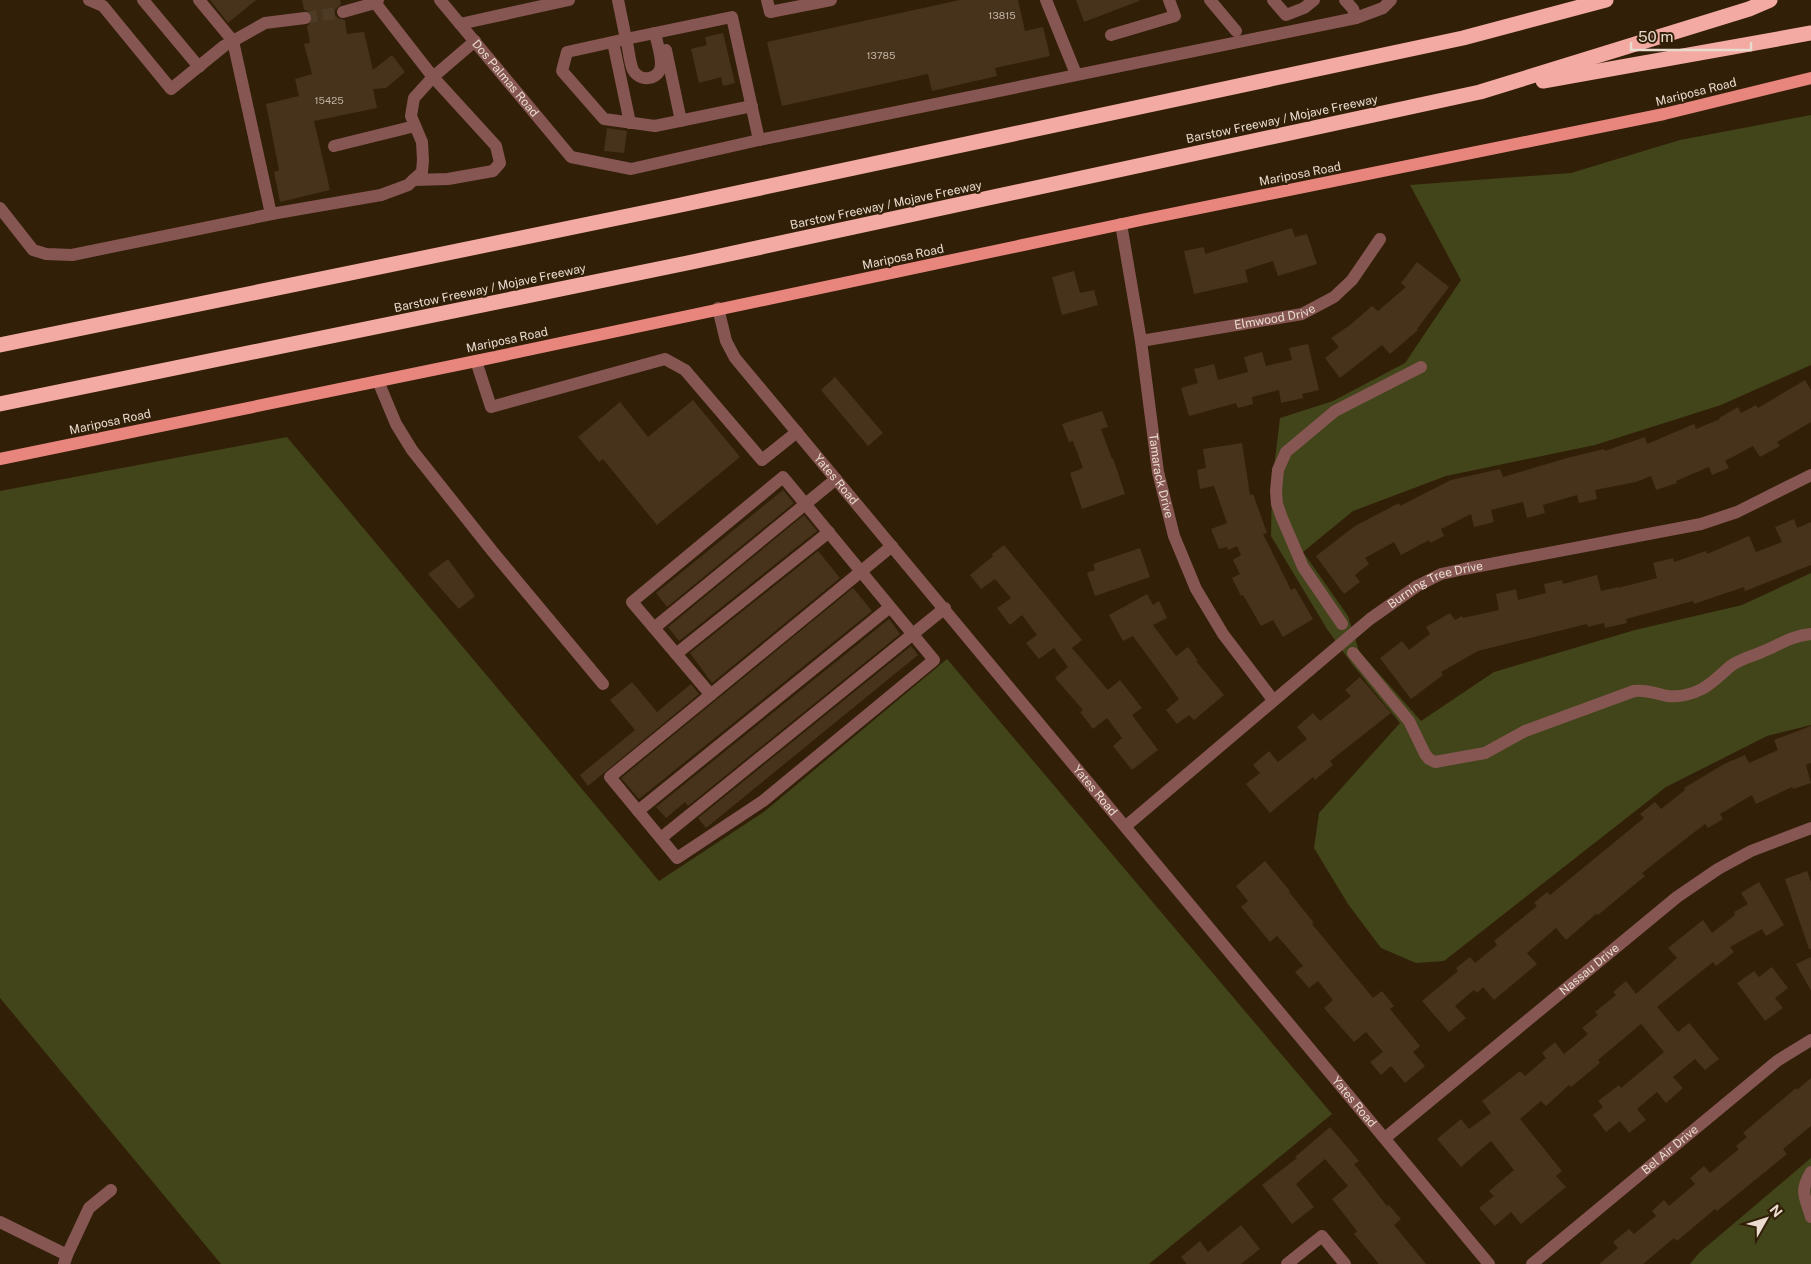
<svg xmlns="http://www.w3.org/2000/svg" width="1811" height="1264" font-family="'Public Sans',sans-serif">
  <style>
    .green { fill: #414519 }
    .building { fill: #47331c }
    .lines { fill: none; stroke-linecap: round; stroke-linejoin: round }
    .minor-tunnel { stroke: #4d3b26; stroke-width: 12; stroke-dasharray: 12 6; stroke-linecap: butt }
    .minor { stroke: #865652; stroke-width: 12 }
    .major { stroke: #e8867e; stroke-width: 12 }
    .highway { stroke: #f2aaa3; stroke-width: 15 }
    .labels { text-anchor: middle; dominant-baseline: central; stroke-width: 4.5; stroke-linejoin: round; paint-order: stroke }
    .number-label { font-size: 10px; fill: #c0b2a2 }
    .street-label { font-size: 12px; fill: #e9dccf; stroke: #321f08 }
  </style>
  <rect width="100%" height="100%" fill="#321f08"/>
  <g class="green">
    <polygon points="1811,115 1811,365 1721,405 1595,445 1446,476 1353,511 1303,552 1348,616 1359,651 1421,721 1494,672 1635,630 1742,605 1811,573 1811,725 1767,736 1666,787 1444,961 1416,963 1381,948 1348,904 1314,848 1319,813 1400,723 1352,664 1327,629 1271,536 1272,484 1280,418 1333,401 1405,363 1461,280 1410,185 1571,173 1680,140"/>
    <polygon points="287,437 659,881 765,811 947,659 1332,1114 1149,1264 221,1264 0,998 0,491"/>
    <polygon points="1811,1158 1811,1264 1690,1264 1699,1253"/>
  </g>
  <g class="building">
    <polygon points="210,0 256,0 228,23"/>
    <polygon points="302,0 340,0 341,4 335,10 335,15 338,18 345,20 347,34 364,32 373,70 392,55 405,72 386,88 373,89 377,108 314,121 330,190 280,202 274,172 279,170 266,104 299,96 295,79 312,74 304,44 310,43 307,26 312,22 313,17 309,11 304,10"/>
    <polygon points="960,0 1018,0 1025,31 1043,27 1050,56 995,68 997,76 932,91 928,74 782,106 767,42"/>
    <polygon points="1076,0 1139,0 1139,1 1084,22"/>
    <polygon points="723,33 735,83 723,86 721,77 699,83 691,49 707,45 705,37"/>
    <polygon points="607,128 627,131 624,153 604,151"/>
    <polygon points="1292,228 1295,237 1307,234 1317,264 1278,276 1273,261 1245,270 1248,282 1194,294 1184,251 1204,247 1205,254"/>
    <polygon points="1417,262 1449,287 1417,329 1418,330 1390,354 1382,345 1340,378 1325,358 1339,347 1331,338 1350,325 1372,306 1378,311 1406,287 1401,283"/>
    <polygon points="1074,271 1080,293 1094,290 1098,305 1062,315 1052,277"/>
    <polygon points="1308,344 1319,390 1302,394 1303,398 1281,403 1279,390 1252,397 1253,404 1238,408 1236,403 1189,416 1181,388 1198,383 1194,369 1214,364 1218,380 1248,372 1244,357 1262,352 1266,366 1292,360 1289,348"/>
    <polygon points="835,377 883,433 868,446 821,390"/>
    <polygon points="1805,380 1811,390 1811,422 1777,442 1780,446 1760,457 1753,446 1725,461 1729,468 1712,475 1709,467 1676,481 1677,483 1656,490 1651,476 1636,482 1595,490 1597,499 1579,503 1577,495 1543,505 1545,513 1527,518 1523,502 1491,510 1494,522 1474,527 1471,514 1441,529 1444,536 1430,543 1429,540 1401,555 1394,542 1365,558 1369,564 1355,575 1360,582 1344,594 1316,556 1355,526 1399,503 1400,506 1451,480 1500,469 1503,477 1567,458 1604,449 1605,451 1645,437 1647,444 1694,424 1696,429 1720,419 1719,418 1738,407 1741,413 1756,405 1758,408"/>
    <polygon points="693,400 740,457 657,525 603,459 599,462 578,437 620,402 648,437"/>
    <polygon points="1102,411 1108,427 1101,429 1112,459 1113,458 1125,494 1082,509 1070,473 1083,468 1073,441 1069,442 1062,424"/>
    <polygon points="1242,443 1250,495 1253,494 1267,533 1263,534 1291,590 1295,588 1313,619 1283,637 1273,620 1261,626 1243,595 1241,596 1232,578 1240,574 1233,560 1241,555 1237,546 1228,550 1227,547 1219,549 1211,529 1227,523 1214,486 1200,489 1197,470 1206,468 1203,449"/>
    <polygon points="783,490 794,503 667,607 656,593"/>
    <polygon points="804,515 817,531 679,641 668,627"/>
    <polygon points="1794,519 1797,528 1811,522 1811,565 1745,591 1744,587 1694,604 1693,601 1626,619 1627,623 1605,628 1604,623 1588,627 1587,624 1478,651 1441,672 1443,675 1411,699 1380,658 1402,641 1409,650 1430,634 1426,627 1450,613 1455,620 1462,616 1463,618 1499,610 1496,594 1516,589 1518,600 1546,593 1544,584 1562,580 1563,584 1597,575 1601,591 1618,587 1618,588 1657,578 1653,563 1673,558 1674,562 1706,551 1707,554 1749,536 1756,552 1782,542 1775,527"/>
    <polygon points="1004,545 1082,640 1072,648 1108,690 1120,680 1142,708 1132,715 1158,750 1132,770 1113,746 1122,738 1107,718 1093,729 1080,712 1083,710 1055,678 1068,667 1054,648 1039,659 1026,643 1037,635 1022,615 1010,625 997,608 1011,598 995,579 981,589 970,575 993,556 992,554"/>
    <polygon points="1140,548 1150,577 1095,596 1087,573 1095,570 1093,564"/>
    <polygon points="818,551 840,578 712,683 690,653"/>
    <polygon points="448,559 475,596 459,609 428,574"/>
    <polygon points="853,588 872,611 639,799 621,778"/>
    <polygon points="1147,594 1153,605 1159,601 1167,618 1153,625 1176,656 1188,647 1198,661 1196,661 1224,695 1194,720 1189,715 1177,724 1166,710 1179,699 1133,636 1123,641 1109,615"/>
    <polygon points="889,619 900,634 688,806 685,802 666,818 656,807"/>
    <polygon points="911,646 918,655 706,828 698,818"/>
    <polygon points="1360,677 1391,713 1330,761 1333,765 1315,780 1313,777 1270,813 1246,784 1260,773 1253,765 1269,751 1278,762 1307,739 1297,727 1313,713 1320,721 1351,696 1345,690"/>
    <polygon points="632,682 657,712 691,684 699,694 588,786 580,775 635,730 610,700"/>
    <polygon points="1811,726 1811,763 1806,765 1811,783 1793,789 1792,787 1756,804 1752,795 1720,814 1723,819 1708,828 1705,824 1670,851 1642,873 1645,876 1598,915 1596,914 1566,940 1556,928 1527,953 1537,964 1494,1000 1483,987 1477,993 1474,990 1455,1006 1466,1018 1449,1032 1422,1001 1458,971 1456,968 1470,957 1475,963 1497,945 1494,941 1537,906 1534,903 1547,892 1550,895 1644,818 1640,814 1655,802 1661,809 1685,790 1684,788 1724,764 1745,755 1749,763 1778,750 1774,740"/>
    <polygon points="1265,861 1290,891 1289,892 1314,923 1312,924 1373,998 1382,991 1394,1006 1390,1009 1420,1046 1413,1052 1425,1066 1405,1083 1391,1066 1381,1075 1370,1062 1383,1052 1366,1032 1354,1042 1324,1008 1333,1000 1318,981 1309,988 1295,972 1303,966 1286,946 1277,936 1270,942 1241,907 1248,901 1236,886"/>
    <polygon points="1807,871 1811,882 1811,949 1809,949 1785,879"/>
    <polygon points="1759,882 1784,925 1766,936 1762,929 1730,947 1734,952 1716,966 1713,962 1657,1007 1678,1032 1689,1023 1719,1059 1705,1070 1695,1059 1673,1077 1683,1088 1666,1103 1657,1092 1637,1109 1646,1120 1629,1133 1620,1121 1606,1132 1593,1115 1603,1107 1598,1101 1619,1085 1621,1088 1664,1052 1641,1024 1598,1060 1600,1063 1571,1087 1569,1085 1546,1106 1541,1101 1520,1119 1562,1171 1556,1176 1566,1187 1521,1224 1511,1212 1495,1226 1479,1208 1494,1196 1489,1191 1514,1170 1491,1141 1461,1167 1437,1139 1461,1119 1469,1129 1491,1113 1482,1101 1520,1071 1525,1076 1546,1058 1542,1053 1555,1042 1564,1054 1588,1034 1582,1028 1598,1015 1595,1012 1616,995 1613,992 1626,981 1636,994 1677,958 1668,948 1703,920 1712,933 1735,915 1734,912 1748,904 1741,893"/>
    <polygon points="1811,957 1811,991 1796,964"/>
    <polygon points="1772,967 1788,988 1775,998 1783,1008 1765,1021 1737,983 1754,971 1759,977"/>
    <polygon points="1811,1078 1811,1126 1783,1149 1787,1154 1717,1211 1715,1209 1677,1241 1674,1238 1643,1264 1599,1264 1618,1248 1613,1242 1629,1229 1634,1234 1656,1216 1652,1211 1664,1200 1669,1206 1695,1184 1690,1178 1704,1166 1710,1173 1739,1149 1736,1146 1747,1137 1743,1133 1796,1088 1797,1090"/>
    <polygon points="1330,1127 1359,1161 1354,1164 1387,1206 1389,1205 1401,1219 1394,1225 1426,1264 1379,1264 1354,1234 1357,1231 1332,1199 1348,1186 1325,1159 1296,1184 1314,1207 1292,1224 1262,1185 1297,1158 1295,1157"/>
    <polygon points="1241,1225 1260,1249 1241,1264 1187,1264 1181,1257 1200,1241 1208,1252"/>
  </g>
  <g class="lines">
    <polyline class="minor-tunnel" points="305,18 343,12"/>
    <g class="minor">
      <polyline points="89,0 103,6 171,89 224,46 265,23 305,18"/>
      <polyline points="143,0 199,67"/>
      <polyline points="199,0 233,41 271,214"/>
      <polyline points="373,0 433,77 496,146 500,163 493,171 448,179 413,180"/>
      <path id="s1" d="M440 0 571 157 631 169 759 140 732 17 626 39 618 0"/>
      <polyline points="767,0 770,12 831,0"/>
      <polyline points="1046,0 1076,74"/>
      <polyline points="1210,0 1236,31"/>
      <polyline points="1273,0 1286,15 1304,8 1314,0"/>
      <polyline points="1345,0 1353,9 1356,18"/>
      <polyline points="343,12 375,3 378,0"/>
      <polyline points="460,24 569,0"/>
      <path d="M655 33C657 43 661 54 661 64 661 80 640 83 633 70 629 61 629 49 626 39L567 52 562 71 604 119 655 126 752 106"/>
      <polyline points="1111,35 1175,16 1169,0"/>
      <polyline points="613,42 630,123"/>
      <polyline points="666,50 681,121"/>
      <polyline points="759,140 1356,18 1383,8 1391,0"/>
      <polyline points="334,146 415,126"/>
      <polyline points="0,208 33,250 46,254 72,255 277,213 381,195 408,185 422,172 423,160 422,142 411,116 414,98 433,77 475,41"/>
      <path id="s2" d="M1121 224 1141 341 1158 472 1174 536 1196 589 1223 634 1273 700"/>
      <path id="s3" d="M718 308 726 341 735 358 1489 1264"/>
      <path id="s4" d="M1141 341 1302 314 1334 297 1352 280 1380 239"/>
      <polyline points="476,361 491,407 665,359 685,370 762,460 797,432"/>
      <polyline points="378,381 396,424 412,450 493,552 603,684"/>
      <polyline points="1342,624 1303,567 1282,518 1277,504 1276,491 1278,470 1286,452 1335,411 1421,367"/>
      <polyline points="654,628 836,479"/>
      <path d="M1353 653 1409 721 1425 754 1429 759 1435 762 1485 753 1525 731 1634 691C1647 689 1656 694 1668 696 1679 697 1692 694 1702 689 1713 683 1722 673 1732 665 1743 658 1753 656 1764 651 1781 644 1791 636 1811 634"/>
      <polyline points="676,654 829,532"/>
      <path d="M711 695 632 602 783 477C834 538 884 599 934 660L763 801 677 858 610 777C704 700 799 623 892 546"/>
      <polyline points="638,811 890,607"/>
      <path id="s5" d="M1126 826 1370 619 1417 586 1441 574 1464 569 1701 524 1737 512 1811 475"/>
      <polyline points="661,838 945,608"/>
      <path id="s6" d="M1385 1138 1677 897 1718 869 1751 851 1811 828"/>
      <path d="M1811 1172C1799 1192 1805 1196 1811 1217"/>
      <polyline points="0,1222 67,1255"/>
      <polyline points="64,1264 67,1255 89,1208 111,1190"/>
      <polyline points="1287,1264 1322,1236 1345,1264"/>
      <path id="s7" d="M1532 1264 1777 1061 1811 1040"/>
    </g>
    <polyline class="major" points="0,459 476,361 1141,220 1664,114 1811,78"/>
    <g class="highway">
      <polyline points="1543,81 1811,33"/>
      <polyline points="0,345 676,206 1463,38 1606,0"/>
      <polyline points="0,404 692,262 1480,92 1749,9 1770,0"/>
    </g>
  </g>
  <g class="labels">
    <g class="number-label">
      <text x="1002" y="15">13815</text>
      <text x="881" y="55">13785</text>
      <text x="329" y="100">15425</text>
    </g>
    <g class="street-label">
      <text stroke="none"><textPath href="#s1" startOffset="102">Dos Palmas Road</textPath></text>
      <text transform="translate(1696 92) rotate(-14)">Mariposa Road</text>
      <text transform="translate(1282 119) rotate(-12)">Barstow Freeway / Mojave Freeway</text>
      <text transform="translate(1300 174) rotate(-11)">Mariposa Road</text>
      <text transform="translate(886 205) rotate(-12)">Barstow Freeway / Mojave Freeway</text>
      <text transform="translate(903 257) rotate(-12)">Mariposa Road</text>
      <text transform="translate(490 288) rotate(-12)">Barstow Freeway / Mojave Freeway</text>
      <text stroke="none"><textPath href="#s4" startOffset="136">Elmwood Drive</textPath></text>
      <text transform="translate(507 340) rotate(-12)">Mariposa Road</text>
      <text transform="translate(110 422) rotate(-12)">Mariposa Road</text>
      <text stroke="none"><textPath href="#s2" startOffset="255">Tamarack Drive</textPath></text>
      <text stroke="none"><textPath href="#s3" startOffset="211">Yates Road</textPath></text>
      <text stroke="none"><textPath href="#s5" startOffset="395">Burning Tree Drive</textPath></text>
      <text stroke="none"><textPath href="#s3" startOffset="616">Yates Road</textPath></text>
      <text stroke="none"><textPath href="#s6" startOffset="265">Nassau Drive</textPath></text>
      <text stroke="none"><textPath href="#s3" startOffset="1021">Yates Road</textPath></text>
      <text stroke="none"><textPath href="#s7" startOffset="179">Bel Air Drive</textPath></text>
    </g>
  </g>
  <g transform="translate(1766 1219) rotate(51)" stroke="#321f08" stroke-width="4" paint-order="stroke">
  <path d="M0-4L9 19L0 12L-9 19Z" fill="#e9dccf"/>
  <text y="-8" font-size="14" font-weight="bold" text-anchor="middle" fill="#e9dccf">N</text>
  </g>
  <path d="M1631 42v8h120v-8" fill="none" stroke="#e9dccf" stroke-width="2.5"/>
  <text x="1638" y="42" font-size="15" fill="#e9dccf" stroke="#321f08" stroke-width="4" paint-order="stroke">50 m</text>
</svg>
